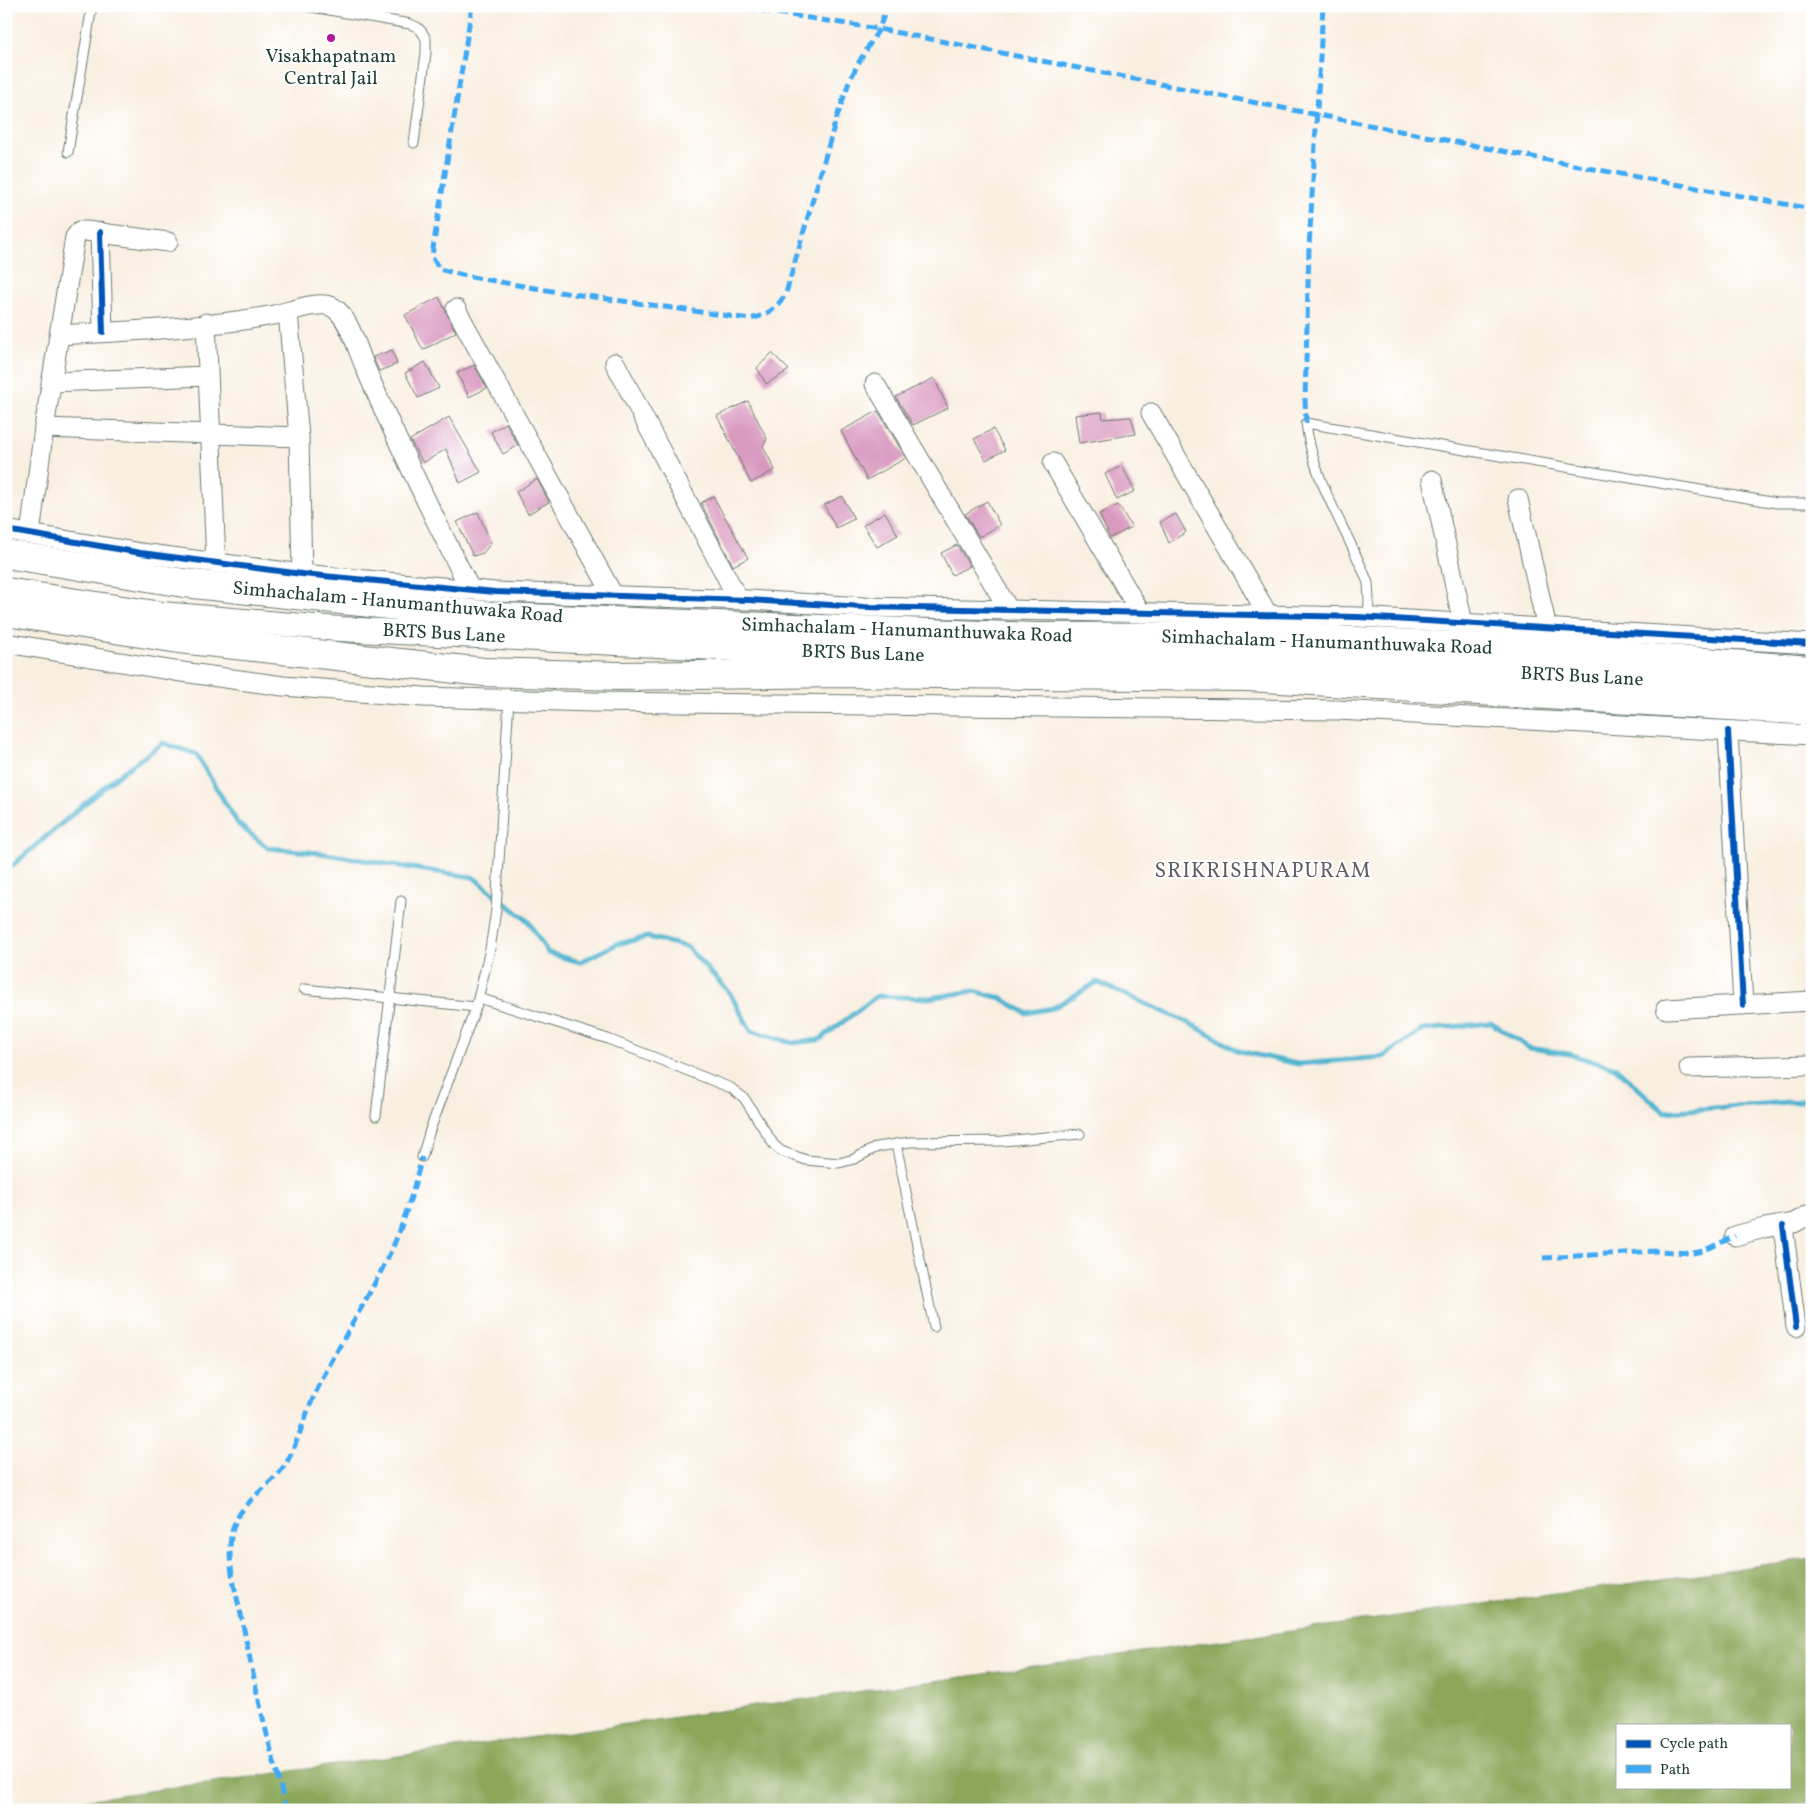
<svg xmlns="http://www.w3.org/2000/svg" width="1818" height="1816" font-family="Vollkorn,serif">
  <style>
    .forest { fill: #8aa75a; stroke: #547247; fill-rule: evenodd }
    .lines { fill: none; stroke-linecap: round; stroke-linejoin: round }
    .stream { stroke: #51b5d0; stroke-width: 5 }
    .building { fill: #d99ac0 }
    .service-casing { stroke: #6b7b71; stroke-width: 11 }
    .minor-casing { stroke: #6b7b71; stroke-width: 21 }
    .tertiary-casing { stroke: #6b7b71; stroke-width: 26 }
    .primary-casing { stroke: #6b7b71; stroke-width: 30 }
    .service { stroke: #fff; stroke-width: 9 }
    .minor { stroke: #fff; stroke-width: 19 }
    .tertiary { stroke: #fff; stroke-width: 24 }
    .primary { stroke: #fff; stroke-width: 28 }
    .quiet { stroke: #3fa9f5; stroke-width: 5; stroke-dasharray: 10 5; stroke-linecap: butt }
    .cycleway-casing { stroke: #fff; stroke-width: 9 }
    .cycleway { stroke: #0057b8; stroke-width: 6 }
    .poi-dot { fill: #b5179e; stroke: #fff; stroke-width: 2 }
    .labels { text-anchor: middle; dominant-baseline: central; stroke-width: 4; stroke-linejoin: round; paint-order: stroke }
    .poi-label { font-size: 19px; fill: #1f3d34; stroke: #fff }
    .street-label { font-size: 19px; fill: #1f3d34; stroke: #fff }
    .quarter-label { font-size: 21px; letter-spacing: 1px; fill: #605e65; stroke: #fff }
  </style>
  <rect width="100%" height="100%" fill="#fff"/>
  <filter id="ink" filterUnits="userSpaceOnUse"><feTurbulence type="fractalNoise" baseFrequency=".02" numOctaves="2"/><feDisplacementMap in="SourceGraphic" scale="10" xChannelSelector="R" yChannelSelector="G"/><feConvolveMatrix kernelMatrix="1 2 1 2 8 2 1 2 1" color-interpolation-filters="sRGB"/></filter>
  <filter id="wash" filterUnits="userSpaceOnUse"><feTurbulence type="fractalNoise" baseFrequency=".0096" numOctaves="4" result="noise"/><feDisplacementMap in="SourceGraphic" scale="20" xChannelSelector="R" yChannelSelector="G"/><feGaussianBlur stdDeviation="1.12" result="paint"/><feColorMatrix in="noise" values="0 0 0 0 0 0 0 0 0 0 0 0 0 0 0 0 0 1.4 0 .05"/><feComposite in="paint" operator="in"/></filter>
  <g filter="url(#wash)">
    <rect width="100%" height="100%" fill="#f9efe1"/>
    <path class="forest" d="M1812 1558V1810H13ZM1617 1725H1789V1787H1617Z"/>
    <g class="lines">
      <polyline class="stream" points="6,871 116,777 163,743 196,754 238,824 268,848 320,853 424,870 473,877 528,921 548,953 580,962 617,944 648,937 687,947 729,992 751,1031 793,1043 819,1040 877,996 929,998 974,991 1001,998 1026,1013 1053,1008 1097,982 1193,1025 1239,1051 1298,1064 1383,1057 1422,1030 1491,1023 1529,1048 1569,1054 1616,1068 1664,1112 1812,1100"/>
    </g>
    <g id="blocks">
      <g class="building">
        <polygon points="439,297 456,332 423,350 405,315"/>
        <polygon points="392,350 397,364 379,371 373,357"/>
        <polygon points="772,353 789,370 766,384 757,368"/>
        <polygon points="425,362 439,388 418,398 405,373"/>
        <polygon points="474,365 487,388 469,397 457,373"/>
        <polygon points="934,378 948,408 913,425 896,397"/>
        <polygon points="748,401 767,439 763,446 775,470 751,483 717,416"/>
        <polygon points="878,411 906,458 867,480 841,431"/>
        <polygon points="1102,412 1103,419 1131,417 1136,434 1079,443 1075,415"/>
        <polygon points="449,417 481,472 460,483 446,449 423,463 410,440"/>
        <polygon points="506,423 518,445 503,454 491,432"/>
        <polygon points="993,429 1005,450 986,460 974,439"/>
        <polygon points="1122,466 1135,491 1117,500 1105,474"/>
        <polygon points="537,479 549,502 528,514 516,492"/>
        <polygon points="713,496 748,558 733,566 701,503"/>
        <polygon points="842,496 854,519 836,528 824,505"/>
        <polygon points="987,501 1000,525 979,537 965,514"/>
        <polygon points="1118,505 1132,527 1110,538 1099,514"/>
        <polygon points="478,512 491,543 483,553 473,556 457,522"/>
        <polygon points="885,512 898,535 877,547 863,525"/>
        <polygon points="1176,514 1186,532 1169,543 1160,522"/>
        <polygon points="957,545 970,566 952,575 941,553"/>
      </g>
    </g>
  </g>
  <g filter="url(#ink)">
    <use href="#blocks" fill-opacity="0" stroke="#6b7b71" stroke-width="1"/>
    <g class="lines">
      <defs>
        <g id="service">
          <polyline points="306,6 410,24 417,27 422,32 426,39 426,53 414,143"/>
          <polyline points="68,152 92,6"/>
          <path d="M1368 618 1369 601 1368 583C1347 528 1313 483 1306 423L1777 503H1812"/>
          <polyline points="304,989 476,1007"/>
          <polyline points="479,998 608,1039 731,1088 744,1098 774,1145 781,1151 806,1160 839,1163 854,1159 877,1147 910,1142 1003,1141 1080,1134"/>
          <polyline points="376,1116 401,901"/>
          <polyline points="896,1144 934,1327"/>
          <polyline points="422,1157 430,1130 476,1007 490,949 496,910 509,699"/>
        </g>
        <g id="minor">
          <polyline points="100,232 103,332"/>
          <polyline points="456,309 613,595"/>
          <polyline points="288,312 299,437 302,574"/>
          <polyline points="206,323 216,563"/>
          <path d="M60 335C131 331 204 328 274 315 289 312 316 301 330 306 348 312 358 351 365 367 397 442 433 516 470 589"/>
          <polyline points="615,363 738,599"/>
          <polyline points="51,382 208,376"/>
          <polyline points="875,384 1009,610"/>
          <polyline points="1151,413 1268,615"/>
          <polyline points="44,428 299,437"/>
          <polyline points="1053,463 1140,612"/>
          <polyline points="1432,480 1463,623"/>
          <polyline points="1518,499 1547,628"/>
          <polyline points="6,530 141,553 302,574 495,592 749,600 864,607 1358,617 1812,644"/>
          <polyline points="30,534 44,428 75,237 80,231 86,231 168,242"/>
          <polyline points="6,643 175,671 283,686 424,697 592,702 1337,710 1812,735"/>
          <polyline points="1728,731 1743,1005"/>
          <polyline points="1666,1009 1812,1001"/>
          <polyline points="1689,1068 1812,1065"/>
          <polyline points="1783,1226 1796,1327"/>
          <polyline points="1735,1236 1764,1228 1794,1223 1812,1213"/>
        </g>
        <polyline id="tertiary" points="6,590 162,614 340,629 774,651 966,656 1117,655 1278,659 1812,692"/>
        <g id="primary">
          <polyline points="6,554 184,583 501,617 1035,637 1257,636 1572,652 1812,670"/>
          <polyline points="6,612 179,639 484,672 619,676 840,673 1248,677 1812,711"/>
        </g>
      </defs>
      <use href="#service" class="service-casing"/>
      <use href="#minor" class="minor-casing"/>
      <use href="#tertiary" class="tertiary-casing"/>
      <use href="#primary" class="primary-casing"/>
      <use href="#service" class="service"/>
      <use href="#minor" class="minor"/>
      <use href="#tertiary" class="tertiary"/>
      <use href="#primary" class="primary"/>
      <g class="quiet">
        <path d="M472 6 434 242 432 256 439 269 466 276 552 291 750 319C767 315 777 309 786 293L835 123 849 82 859 62 879 29 887 6"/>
        <polyline points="732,6 879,29 1599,170 1812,209"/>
        <polyline points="1306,423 1305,400 1309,248 1323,6"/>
        <polyline points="1543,1258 1657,1251 1693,1253 1703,1251 1735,1236"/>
        <path d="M287 1810C269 1747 254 1683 242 1619 236 1593 227 1563 231 1537 236 1501 272 1489 288 1460 299 1439 305 1415 315 1394 337 1347 366 1303 388 1257 404 1225 413 1191 422 1157"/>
      </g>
      <defs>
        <g id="cycleway">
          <polyline points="100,232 103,332"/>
          <polyline points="6,530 141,553 302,574 495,592 749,600 864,607 1358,617 1812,644"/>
          <polyline points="1728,731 1743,1005"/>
          <polyline points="1783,1226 1796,1327"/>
        </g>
      </defs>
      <use href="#cycleway" class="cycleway-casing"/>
      <use href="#cycleway" class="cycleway"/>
    </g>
  </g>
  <circle class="poi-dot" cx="331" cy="38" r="5"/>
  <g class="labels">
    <g class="poi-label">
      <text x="331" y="57">Visakhapatnam<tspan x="331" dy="22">Central Jail</tspan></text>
    </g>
    <g class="street-label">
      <text transform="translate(398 603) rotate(5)">Simhachalam - Hanumanthuwaka Road</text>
      <text transform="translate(907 631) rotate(2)">Simhachalam - Hanumanthuwaka Road</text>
      <text transform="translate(444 634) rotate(3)">BRTS Bus Lane</text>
      <text transform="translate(1327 643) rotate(2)">Simhachalam - Hanumanthuwaka Road</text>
      <text transform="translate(863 654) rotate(2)">BRTS Bus Lane</text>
      <text transform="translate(1582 677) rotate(3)">BRTS Bus Lane</text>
    </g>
    <g class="quarter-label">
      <text x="1263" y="871">SRIKRISHNAPURAM</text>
    </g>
  </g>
  <rect width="1818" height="1816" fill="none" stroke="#fff" stroke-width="25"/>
  <rect x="1616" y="1724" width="175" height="65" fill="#ffffff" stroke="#a5b1ae"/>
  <rect x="1626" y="1740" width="25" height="8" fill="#0057b8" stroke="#a5b1ae"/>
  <text x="1660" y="1748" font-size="15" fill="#1f3d34">Cycle path</text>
  <rect x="1626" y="1765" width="25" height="8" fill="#3fa9f5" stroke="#a5b1ae"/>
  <text x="1660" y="1774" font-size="15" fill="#1f3d34">Path</text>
</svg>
